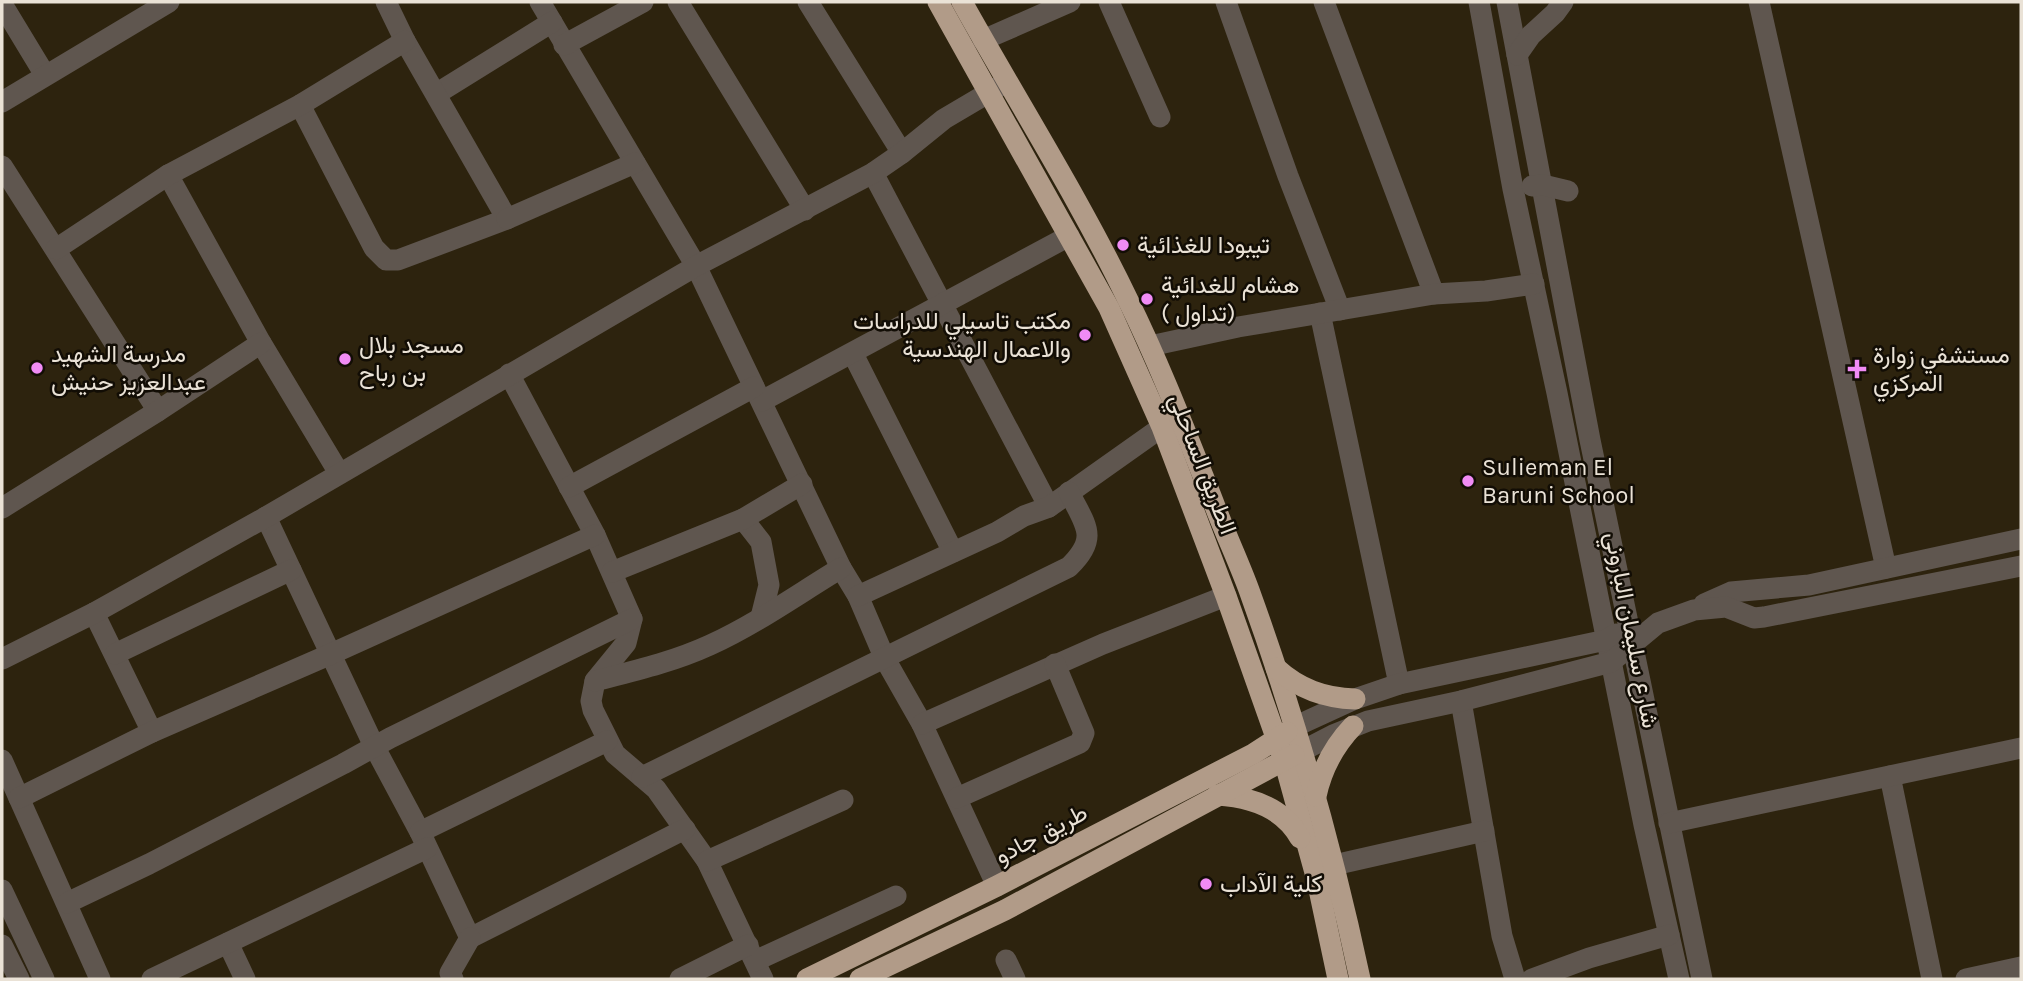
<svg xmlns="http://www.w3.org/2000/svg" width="2023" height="981" font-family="Karla,Vazirmatn,sans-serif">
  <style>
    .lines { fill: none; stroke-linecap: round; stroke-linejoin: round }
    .minor { stroke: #5f564f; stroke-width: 21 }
    .highway { stroke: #b19b88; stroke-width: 21 }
    .poi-dot { fill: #f08bf5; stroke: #120d05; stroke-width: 2.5 }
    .labels { text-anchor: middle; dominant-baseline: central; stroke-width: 5; stroke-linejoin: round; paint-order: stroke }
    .poi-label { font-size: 24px; fill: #eae2d6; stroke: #120d05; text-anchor: start }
    .street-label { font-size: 24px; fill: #eae2d6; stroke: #120d05 }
  </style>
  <rect width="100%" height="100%" fill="#2d230e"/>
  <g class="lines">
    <g class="minor">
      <polyline points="540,2 696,266 841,568 858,596 885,659 922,724 997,886"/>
      <polyline points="678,2 805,210"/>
      <polyline points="808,2 902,153"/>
      <polyline points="1109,2 1160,117"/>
      <polyline points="1226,2 1288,176 1340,310"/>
      <polyline points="1324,2 1434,294"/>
      <polyline points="1479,2 1513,189 1557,393 1644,825 1679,979"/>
      <polyline points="1507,2 1590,440 1702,979"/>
      <polyline points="1759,2 1886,568"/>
      <polyline points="2,4 45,75"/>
      <polyline points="983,40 1070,2"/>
      <polyline points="564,45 643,2"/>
      <polyline points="1517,55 1531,35 1555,13 1563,2"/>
      <polyline points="436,94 552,22"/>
      <polyline points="2,102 169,2"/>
      <polyline points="300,105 374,248 386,260 398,260 507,219 405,41 386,2"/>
      <polyline points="2,166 158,411"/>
      <polyline points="873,173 1049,507"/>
      <polyline points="168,175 261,343 339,473"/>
      <polyline points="1532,186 1543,185 1568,191"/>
      <polyline points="507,219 635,163"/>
      <polyline points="56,249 168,175 300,105 405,41"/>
      <polyline points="1320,313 1399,684"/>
      <polyline points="1150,346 1238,327 1434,294 1486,291 1534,284"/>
      <polyline points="853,354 953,552"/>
      <polyline points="509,374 595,535 632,619 626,643 595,681 591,701 593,710 615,754 656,789 707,861 763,979"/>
      <polyline points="762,401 1069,236"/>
      <polyline points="569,487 754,387"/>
      <polyline points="2,508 158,411 261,343"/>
      <polyline points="266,517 374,746 420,832 470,938 685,829"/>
      <polyline points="743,519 761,542 769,585 761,617"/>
      <polyline points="612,572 743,519 802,484"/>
      <polyline points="858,596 997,532 1024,516 1049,507 1162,427"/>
      <polyline points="1704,604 1731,592 1809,585 2021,539"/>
      <polyline points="94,613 152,732"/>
      <polyline points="115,654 291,570"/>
      <polyline points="2,659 94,613 266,517 696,266 873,173 902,153 944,119 1005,83"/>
      <path d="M595 681C634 671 673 662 710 645 756 624 798 594 841 568"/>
      <polyline points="1461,701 1502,936 1515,979"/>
      <polyline points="922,724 1103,644 1226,596"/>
      <polyline points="1294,727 1355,699 1399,684 1606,640 1616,634"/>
      <polyline points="1302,751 1333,735 1368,721 1461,701 1611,662 1658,623 1694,610 1726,607 1754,618 1764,617 2021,566"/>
      <polyline points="2,760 100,979"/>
      <polyline points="1890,776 1932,979"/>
      <path d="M642 777 1069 567C1100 537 1085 525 1069 492"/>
      <polyline points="19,798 152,732 331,654 595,535"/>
      <polyline points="957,798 1080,743 1084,733 1055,664"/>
      <polyline points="1669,823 2021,748"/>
      <polyline points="420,832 607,741"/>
      <polyline points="707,861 843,800"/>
      <polyline points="1334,865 1484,831"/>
      <polyline points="2,890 44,979"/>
      <polyline points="67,903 149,864 343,764 390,738 632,619"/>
      <polyline points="228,943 245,979"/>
      <polyline points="2,945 19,979"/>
      <polyline points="1006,960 1015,979"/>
      <polyline points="755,961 896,896"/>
      <polyline points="152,979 427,848"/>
      <polyline points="453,979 450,973 470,938"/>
      <polyline points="680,979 748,945"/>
      <polyline points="1532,979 1589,958 1669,935"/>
      <polyline points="1966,979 2021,967"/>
    </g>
    <g class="highway">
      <polyline points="938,2 1109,308 1162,427 1226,596 1284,760 1317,880 1338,979"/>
      <path d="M962 2C1017 101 1079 198 1128 300 1160 365 1186 433 1213 501 1224 531 1238 560 1249 590 1295 717 1332 847 1360 979"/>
      <path d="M1276 668C1299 689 1324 698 1355 699"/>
      <path d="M1217 795C1251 797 1283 807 1300 838"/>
      <path d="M1316 796C1322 768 1334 746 1353 726"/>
      <polyline points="807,979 997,886 1253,754 1287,732"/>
      <polyline points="860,979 1005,910 1294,755"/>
    </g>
  </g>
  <g class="poi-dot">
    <circle cx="1123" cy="245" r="7"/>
    <circle cx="1147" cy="299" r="7"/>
    <circle cx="1085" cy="335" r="7"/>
    <circle cx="345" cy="359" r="7"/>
    <circle cx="37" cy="368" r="7"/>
    <path d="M1853.5 358.5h7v7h7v7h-7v7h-7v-7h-7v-7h7z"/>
    <circle cx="1468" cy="481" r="7"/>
    <circle cx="1206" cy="884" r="7"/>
  </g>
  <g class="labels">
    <g class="poi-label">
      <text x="1137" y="245">تيبودا للغذائية</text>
      <text x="1161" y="285">هشام للغدائية<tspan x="1161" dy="28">( تداول)</tspan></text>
      <text x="1071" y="321" text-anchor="end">مكتب تاسيلي للدراسات<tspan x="1071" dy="28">والاعمال الهندسية</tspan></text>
      <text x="359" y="345">مسجد بلال<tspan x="359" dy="28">بن رباح</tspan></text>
      <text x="51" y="354">مدرسة الشهيد<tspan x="51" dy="28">عبدالعزيز حنيش</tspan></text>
      <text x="1873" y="355">مستشفي زوارة<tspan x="1873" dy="28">المركزي</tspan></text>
      <text x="1482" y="467">Sulieman El<tspan x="1482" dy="28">Baruni School</tspan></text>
      <text x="1220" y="884">كلية الآداب</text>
    </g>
    <g class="street-label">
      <text transform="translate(1203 464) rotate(69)">الطريق الساحلي</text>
      <text transform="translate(1632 630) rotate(79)">شارع سليمان الباروني</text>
      <text transform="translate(1041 834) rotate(-28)">طريق جادو</text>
    </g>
  </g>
  <rect width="2023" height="981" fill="none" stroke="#eae2d6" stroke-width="7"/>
</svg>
